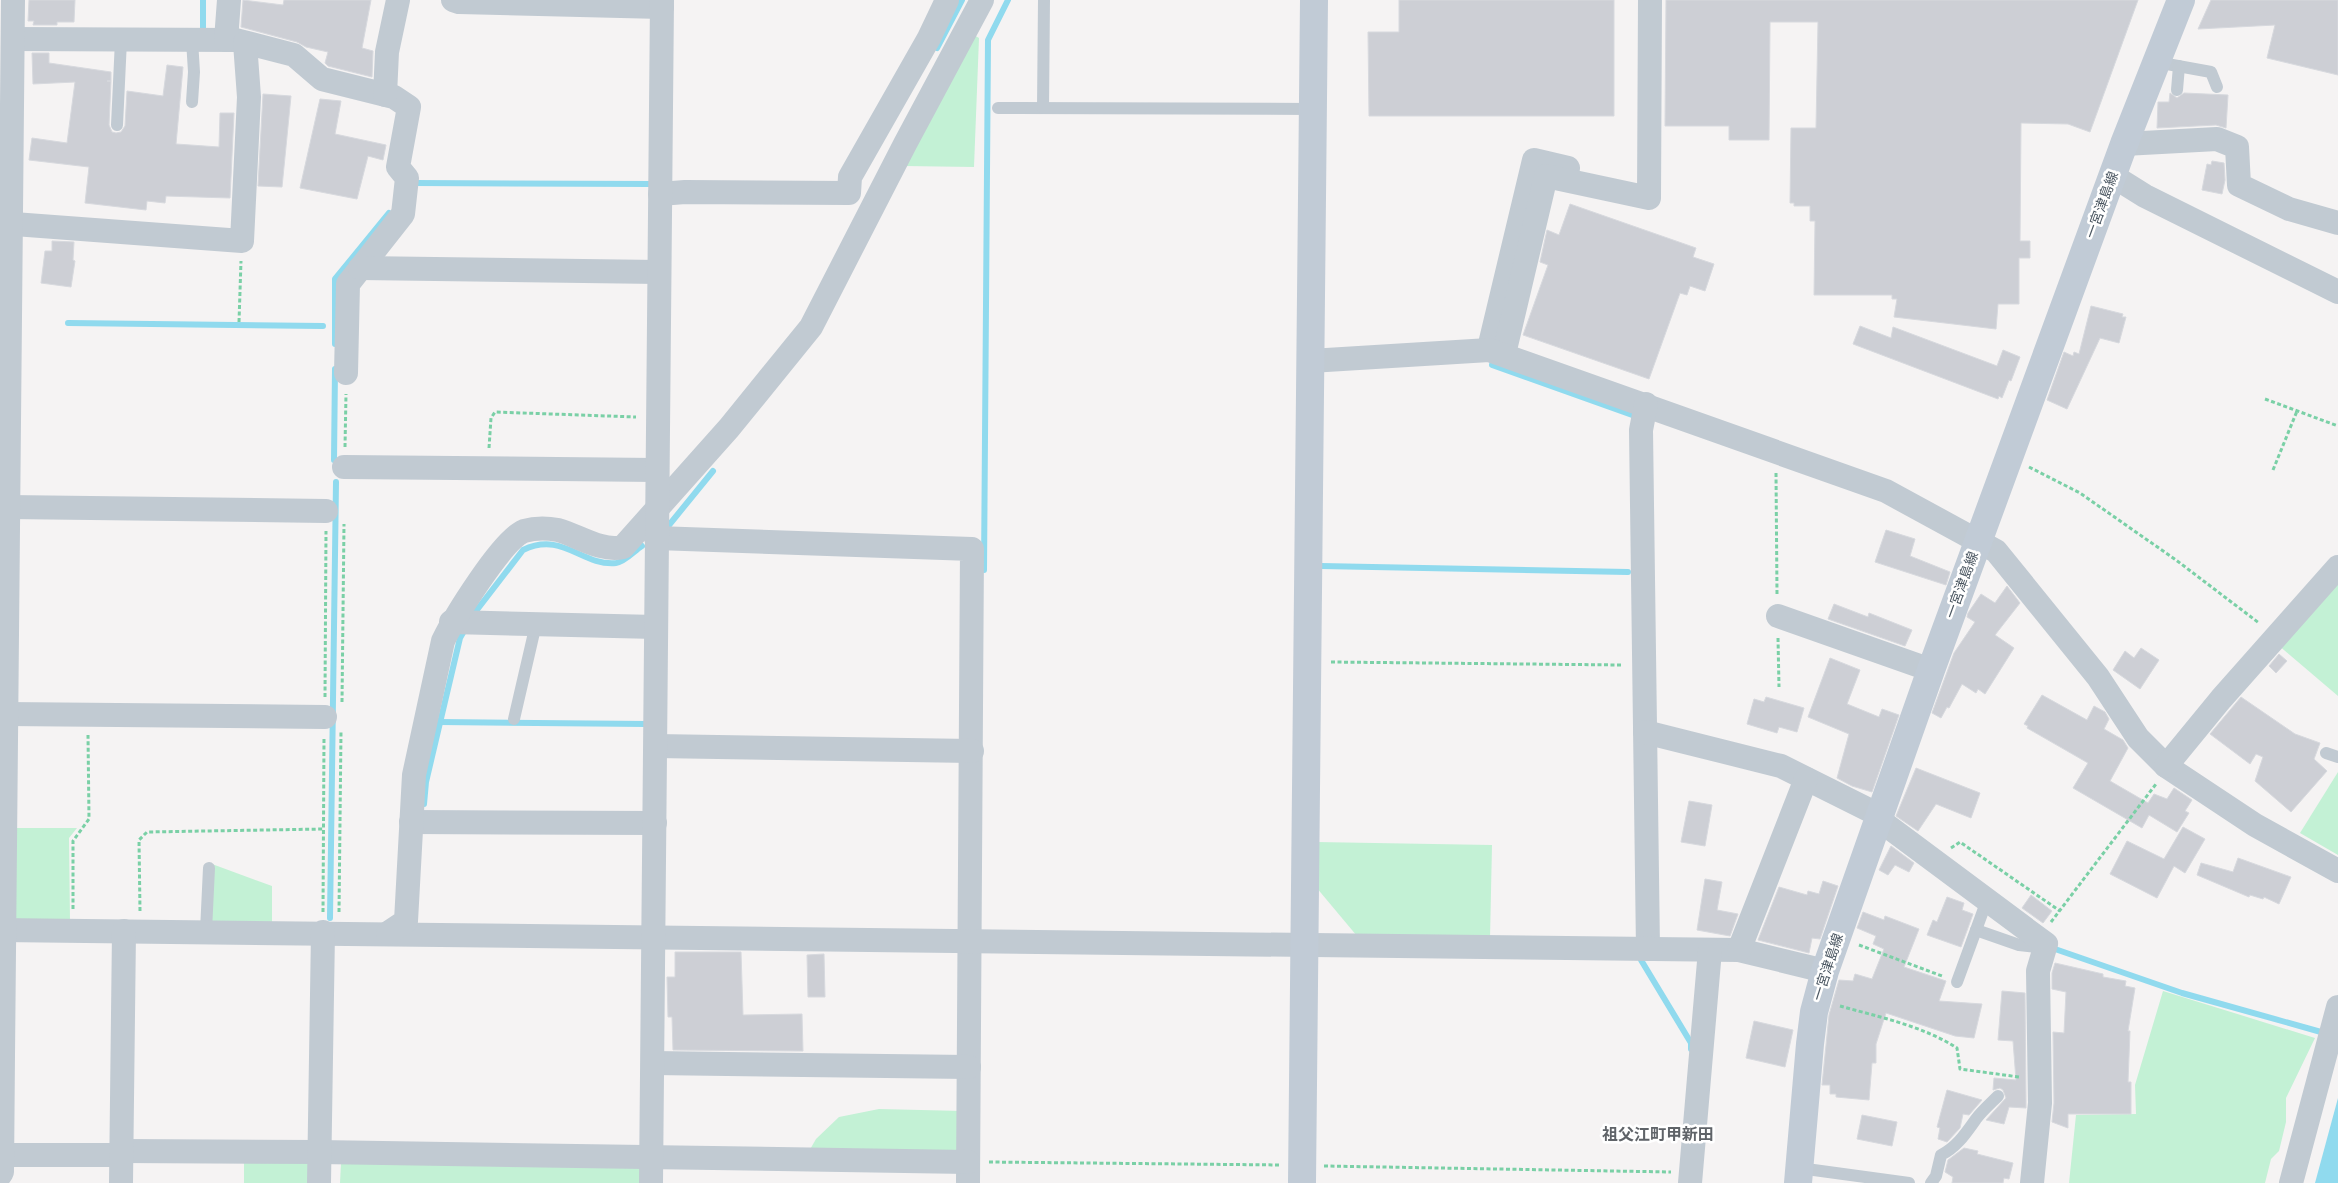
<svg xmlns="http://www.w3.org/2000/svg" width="2338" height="1183" font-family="'Sofia Sans Condensed','Noto Sans JP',sans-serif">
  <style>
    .green { fill: #c3f1d5 }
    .water { fill: #90daee }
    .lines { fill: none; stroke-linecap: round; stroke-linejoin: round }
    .stream { stroke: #90daee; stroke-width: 6 }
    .building { fill: #cdcfd5; stroke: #d7d9de }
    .path { stroke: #7ad0a6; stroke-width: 3; stroke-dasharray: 4 2.5; stroke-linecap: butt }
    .lane { stroke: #c1cad2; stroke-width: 12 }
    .street { stroke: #c1cad2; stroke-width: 24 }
    .secondary { stroke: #c1cbd6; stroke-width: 28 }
    .labels { text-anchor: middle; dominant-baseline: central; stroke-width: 5; stroke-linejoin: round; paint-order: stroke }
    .street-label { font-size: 14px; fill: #4a5661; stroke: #fff }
    .quarter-label { font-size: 16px; font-weight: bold; fill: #5f6368; stroke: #fff }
  </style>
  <rect width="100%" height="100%" fill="#f5f3f3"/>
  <g class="green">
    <polygon points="972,34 979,38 974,167 904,166"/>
    <polygon points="2338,577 2338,696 2277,644"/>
    <polygon points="2338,772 2338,855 2300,833"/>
    <polygon points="10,828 77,828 69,838 70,921 18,921 9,910"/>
    <polygon points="1316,842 1492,845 1490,939 1357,936 1316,887"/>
    <polygon points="212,864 272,886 272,924 211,923"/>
    <polygon points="2163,991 2315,1038 2286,1098 2286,1122 2279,1151 2271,1159 2265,1183 2069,1183 2076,1115 2136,1114 2135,1085"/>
    <polygon points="879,1109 963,1111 963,1152 808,1153 816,1139 839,1117"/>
    <polygon points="244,1157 313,1158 315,1183 244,1183"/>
    <polygon points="341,1163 641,1164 644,1183 340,1183"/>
  </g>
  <polygon class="water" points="2338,1098 2338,1183 2315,1183"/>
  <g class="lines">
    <g class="stream">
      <polyline points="203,0 203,29"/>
      <polyline points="937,48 962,0"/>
      <polyline points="414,183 651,184"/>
      <polyline points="68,323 323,326"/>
      <polyline points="335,344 335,279 389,213"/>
      <polyline points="1493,360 1492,365 1635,416 1635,419"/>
      <polyline points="334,460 335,369"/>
      <polyline points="665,530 713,471"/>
      <polyline points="1321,566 1628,572"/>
      <polyline points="984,570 988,40 1008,0"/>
      <path d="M473 615 523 550C563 531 581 566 616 563 625 562 634 551 642 546"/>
      <polyline points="440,722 646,724"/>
      <polyline points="424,804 426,782 460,638 464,631"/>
      <polyline points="330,918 336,482"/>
      <polyline points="2055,949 2182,993 2321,1032"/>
      <polyline points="1641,960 1691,1043 1691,1049"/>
    </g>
  </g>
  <g class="building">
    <polygon points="29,0 75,0 74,22 57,22 57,25 33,25 34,21 28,21"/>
    <polygon points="243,0 283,5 284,0 371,0 362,48 373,51 372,77 328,66 325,63 328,52 306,47 297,42 241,27"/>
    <polygon points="1399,0 1614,0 1614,116 1369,116 1368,32 1399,32"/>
    <polygon points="1666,0 2138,0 2090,132 2068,124 2021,123 2020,241 2030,241 2030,258 2019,258 2019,304 1998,304 1996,329 1894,317 1897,299 1892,299 1892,295 1814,295 1815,221 1810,221 1810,206 1794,206 1794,203 1790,203 1791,128 1816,128 1818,22 1770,22 1769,140 1729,140 1729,126 1665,126"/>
    <polygon points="2211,0 2338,0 2338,75 2267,58 2275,25 2198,29"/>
    <polygon points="32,53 49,53 49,63 111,72 111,81 107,81 111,81 109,125 112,132 116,133 121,132 125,126 127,91 163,96 167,65 183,67 176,144 219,147 220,113 234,113 230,198 166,196 165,203 147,201 146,210 85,203 89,167 29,160 32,138 67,143 75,82 33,84"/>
    <polygon points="2170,93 2177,98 2184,93 2228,95 2226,128 2216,125 2157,128 2158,102 2169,102"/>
    <polygon points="263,94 291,96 282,187 258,186"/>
    <polygon points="320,99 341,101 335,134 386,145 383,160 368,156 357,199 300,188"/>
    <polygon points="2212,161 2224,163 2225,180 2222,194 2202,190 2207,164 2211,165"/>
    <polygon points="1570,204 1696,248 1693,257 1714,264 1705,291 1690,286 1687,295 1680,293 1649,379 1523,335 1548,265 1540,262 1547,230 1559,235"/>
    <polygon points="52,241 74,242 73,260 75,261 71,287 41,283 45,251 52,251"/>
    <polygon points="2091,306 2123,314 2122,317 2126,317 2119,343 2100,338 2067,409 2047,400 2064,352 2073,356 2074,352 2079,354"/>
    <polygon points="1860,326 1891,338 1893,327 1997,366 2003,350 2020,357 2011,381 2009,380 2002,398 1999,396 1998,399 1853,344"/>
    <polygon points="1886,530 1915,539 1910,556 1950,572 1946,585 1875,562"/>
    <polygon points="2007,586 2020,603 1995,635 2014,648 1985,694 1978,689 1976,693 1962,684 1949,708 1947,707 1941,718 1932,713 1954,653 1975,622 1967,617 1968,613 1981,594 1995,603"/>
    <polygon points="1834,604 1868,617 1869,613 1912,630 1905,646 1828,619"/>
    <polygon points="2141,648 2159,660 2140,689 2113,670 2125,651 2134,658"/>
    <polygon points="2279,654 2287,661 2276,673 2269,666"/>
    <polygon points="1830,658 1860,670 1847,704 1879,717 1882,709 1899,715 1872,792 1852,786 1837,778 1849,734 1808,717"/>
    <polygon points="2042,695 2087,720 2094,706 2105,712 2109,719 2104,729 2123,740 2128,748 2110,781 2148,803 2154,794 2167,799 2174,788 2192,800 2185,811 2189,813 2177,832 2149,815 2142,828 2073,788 2088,763 2027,728 2028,726 2024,724"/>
    <polygon points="1766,697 1804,708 1797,732 1779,727 1777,733 1747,724 1754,699 1764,702"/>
    <polygon points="2241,697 2295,734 2320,743 2314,759 2327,771 2291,812 2255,781 2263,757 2256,754 2250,764 2210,734"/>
    <polygon points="1916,768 1980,793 1971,818 1936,804 1918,831 1896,816"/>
    <polygon points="1689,801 1712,805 1705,846 1681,842"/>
    <polygon points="2183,827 2205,839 2185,873 2174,866 2157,898 2110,874 2127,841 2164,859"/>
    <polygon points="1891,846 1914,863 1909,872 1895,865 1888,875 1879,870"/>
    <polygon points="2238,858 2291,877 2279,904 2264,897 2263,899 2250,895 2249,897 2197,875 2201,863 2233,872"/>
    <polygon points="1705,879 1722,882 1717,910 1738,914 1730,936 1697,930"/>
    <polygon points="1823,881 1838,886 1820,939 1812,938 1809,953 1758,940 1779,887 1807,895 1808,891 1819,894"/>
    <polygon points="2031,895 2052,911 2043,923 2022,908"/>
    <polygon points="1947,897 1964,903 1962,910 1973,914 1961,947 1927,935 1933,920 1937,922"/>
    <polygon points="1863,912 1884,920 1885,916 1919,929 1904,967 1946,981 1939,1001 1982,1004 1974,1038 1955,1036 1886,1013 1876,1044 1876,1063 1872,1063 1869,1100 1836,1097 1836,1094 1830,1094 1830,1085 1822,1085 1829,1015 1839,980 1853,981 1855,974 1872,979 1884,949 1873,944 1876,936 1857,928"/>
    <polygon points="675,952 741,952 743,1015 802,1014 803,1051 673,1050 672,1017 668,1017 667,977 675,977"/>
    <polygon points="824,954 825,997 808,997 807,955"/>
    <polygon points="2055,963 2103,974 2103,977 2126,981 2125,986 2135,988 2128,1031 2130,1031 2128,1082 2131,1082 2131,1114 2068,1114 2068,1128 2052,1122 2054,1103 2053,1032 2064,1033 2066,992 2052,989 2052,973"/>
    <polygon points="2002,991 2025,993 2026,1102 2026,1108 2009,1107 2004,1124 1986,1120 2006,1098 2003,1090 2000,1088 1993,1090 1994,1078 2016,1080 2013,1041 1998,1040"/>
    <polygon points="1754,1021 1793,1030 1785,1067 1746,1058"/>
    <polygon points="1947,1090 1982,1100 1969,1115 1963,1114 1960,1128 1947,1142 1938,1139 1940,1128 1937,1127"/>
    <polygon points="1862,1115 1897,1122 1892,1146 1857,1139"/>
    <polygon points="1964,1148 1978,1151 1977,1154 2013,1163 2009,1179 2004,1178 2003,1183 1952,1183 1953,1177 1945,1172 1948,1160"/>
  </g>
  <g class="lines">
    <g class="path">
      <polyline points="239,322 241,261"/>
      <polyline points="2265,399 2338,426"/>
      <polyline points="345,447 346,394"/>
      <polyline points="489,448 491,418 495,412 636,417"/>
      <polyline points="2029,467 2080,493 2176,560 2259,623"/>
      <polyline points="2273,470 2297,411"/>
      <polyline points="1776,473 1777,594"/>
      <polyline points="1778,638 1779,687"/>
      <polyline points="1331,662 1622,665"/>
      <polyline points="325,697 326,531"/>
      <polyline points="342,702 344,524"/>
      <polyline points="1951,848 1960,842 2060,911"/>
      <polyline points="73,909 73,841 89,819 88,735"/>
      <polyline points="140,911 139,840 147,832 324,829"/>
      <polyline points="323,912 324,739"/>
      <polyline points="339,912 341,731"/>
      <polyline points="2051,922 2156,784"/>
      <polyline points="1859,945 1942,976"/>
      <path d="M1840 1006C1879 1017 1923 1026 1957 1048L1960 1069 2019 1077"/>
      <polyline points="989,1162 1281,1165"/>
      <polyline points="1324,1166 1671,1172"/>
    </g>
    <g class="lane">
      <polyline points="192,40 194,72 192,102"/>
      <polyline points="2156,62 2211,72 2217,87"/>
      <polyline points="2177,90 2179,66"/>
      <polyline points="998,108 1313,109"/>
      <polyline points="1043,108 1044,0"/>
      <polyline points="117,125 121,40"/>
      <polyline points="514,719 536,624"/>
      <polyline points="2326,753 2338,757"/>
      <polyline points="1976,930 2019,945 2045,948"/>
      <polyline points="206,931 209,868"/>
      <polyline points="1957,982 1987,900"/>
      <polyline points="1799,1168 1909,1183"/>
      <path d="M1931 1183 1936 1176 1941 1155C1957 1147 1966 1133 1976 1119 1982 1111 1991 1103 1998 1096"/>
    </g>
    <g class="street">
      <polyline points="453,0 459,2 662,7"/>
      <polyline points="13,39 236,40 294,55 322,79 394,97 409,107 398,167 407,178 403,214 348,284 346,373"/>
      <polyline points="226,40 229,0"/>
      <polyline points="385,95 387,52 398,0"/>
      <polyline points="2124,144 2217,139 2237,147 2239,185 2289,209 2338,223"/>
      <polyline points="2113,176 2145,196 2338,292"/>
      <polyline points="660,194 685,192 849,193 850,177 929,38 947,0"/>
      <polyline points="0,223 242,241 249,97 245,43"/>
      <polyline points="360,268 659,272"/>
      <polyline points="1490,344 1534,160 1568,168"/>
      <polyline points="1504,354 1546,176 1649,198 1650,0"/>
      <polyline points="1310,361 1489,350 1886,491 1996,551 2098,677 2138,738 2166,766 2255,825 2338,871"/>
      <polyline points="1646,404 1641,430 1648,949"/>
      <polyline points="344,467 656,470"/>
      <polyline points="8,507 326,511"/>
      <polyline points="656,538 972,549 968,1183"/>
      <polyline points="1778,616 1931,670"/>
      <polyline points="451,622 656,627"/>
      <polyline points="6,714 325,717"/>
      <polyline points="1645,732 1781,766 1879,815"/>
      <polyline points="656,746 972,751"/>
      <polyline points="2166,766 2221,699 2338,567"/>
      <polyline points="1878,819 2046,944 2038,971 2040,1103 2032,1183"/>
      <polyline points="411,822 655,823"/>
      <polyline points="0,930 1739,950 1825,971"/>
      <path d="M388 933 406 921 414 775 443 641C454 618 502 540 524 531 534 528 548 528 558 530 579 536 601 552 623 547L729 428 811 327 905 144 982 0"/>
      <polyline points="1739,950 1806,779"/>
      <polyline points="653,1063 969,1067"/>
      <polyline points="122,1151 319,1152 968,1162"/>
      <polyline points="0,1155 121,1155"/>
      <polyline points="0,1175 2,1172 3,1056 13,0"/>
      <polyline points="121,1183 124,931"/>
      <polyline points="319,1183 323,932"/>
      <polyline points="651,1183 662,0"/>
      <polyline points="1690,1183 1710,950"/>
      <polyline points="2291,1183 2338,1007"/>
    </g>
    <g class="secondary">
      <polyline points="1302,1183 1314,0"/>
      <polyline points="1798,1183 1810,1044 1814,1012 1825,971 1931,670 2124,144 2181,0"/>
    </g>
  </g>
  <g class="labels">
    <g class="street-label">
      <text transform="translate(2102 205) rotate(-70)">一宮津島線</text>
      <text transform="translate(1962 585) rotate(-70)">一宮津島線</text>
      <text transform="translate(1828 967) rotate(-72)">一宮津島線</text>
    </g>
    <g class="quarter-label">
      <text x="1658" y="1135">祖父江町甲新田</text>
    </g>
  </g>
</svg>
